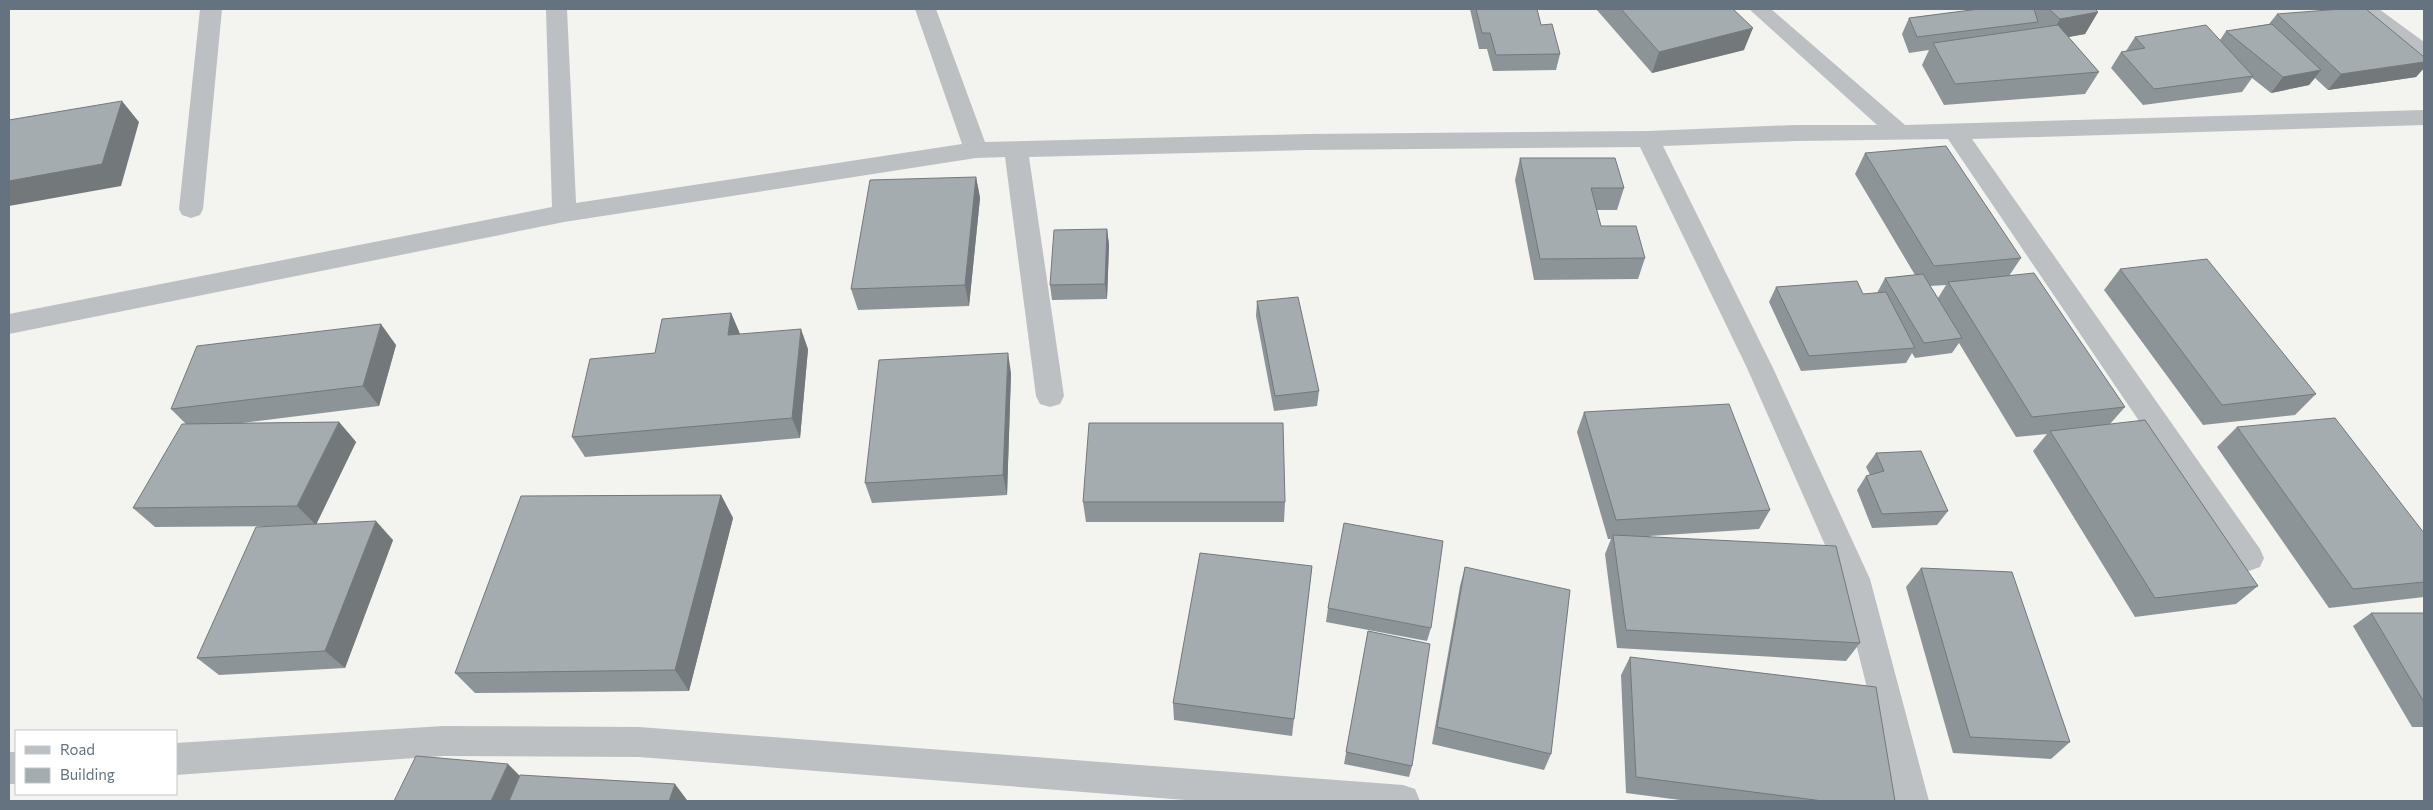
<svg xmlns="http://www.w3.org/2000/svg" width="2433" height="810" font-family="Commissioner,sans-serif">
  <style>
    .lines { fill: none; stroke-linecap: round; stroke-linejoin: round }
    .street { fill: #bcc0c3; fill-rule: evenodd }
    .wall { fill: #8d9497; fill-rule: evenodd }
    .shaded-wall { fill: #73787b }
    .building { fill: #a4acb0; stroke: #73787b }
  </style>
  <rect width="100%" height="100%" fill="#f3f3ef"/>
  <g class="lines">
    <g class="street">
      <polygon points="200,9 222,9 203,209 200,215 191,218 182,215 179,209"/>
      <polygon points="546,9 567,9 576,203 962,144 915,9 936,9 985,142 1307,134 1648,131 1795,125 1877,125 1749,9 1771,9 1905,125 2424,110 2424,125 1972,139 2260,549 2264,558 2260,567 2249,571 2238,567 1948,139 1795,141 1663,146 1773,368 1870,579 1929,801 1895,801 1840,579 1747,368 1640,147 1307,150 1029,157 1064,396 1060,404 1050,407 1040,404 1036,396 1005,157 976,158 564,222 9,334 9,314 552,207"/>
      <polygon points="2356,9 2379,9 2424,42 2424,59 2416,57 2358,14"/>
      <polygon points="443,726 639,727 1403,785 1415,789 1420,801 1198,801 639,757 443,756 176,775 176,743"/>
      <rect x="9" y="752" width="7" height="32"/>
    </g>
  </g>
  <g class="wall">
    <polygon points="1470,9 1537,9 1541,25 1560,54 1556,70 1493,71 1487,49 1479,49"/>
    <polygon points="1596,9 1733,9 1744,50 1652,73"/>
    <polygon points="1979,9 2095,9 2098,12 2085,34 2068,37 2099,72 2085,94 1944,105 1922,65 1929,50 1909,53 1902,34 1909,18"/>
    <polygon points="2277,14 2424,57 2424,68 2416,77 2328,90 2315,78 2309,85 2271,93 2252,78 2242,92 2143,105 2111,68 2121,52 2126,51 2135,37 2220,40 2226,31 2269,24"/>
    <path d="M1865 153 2021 258 2009 276 2125 407 2110 424 2258 586 2236 604 2135 617 2033 451 2047 434 2016 437 1959 343 1952 353 1915 358 1912 353 1906 363 1801 371 1769 302 1776 287 1863 294 1877 293 1885 278 1915 275 1855 174ZM1946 285 1938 298 1930 286Z"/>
    <polygon points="1520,158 1624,188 1617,210 1597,210 1601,226 1645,258 1638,279 1534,280 1515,180"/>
    <polygon points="976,177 980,198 969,306 858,310 851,289"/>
    <polygon points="1107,229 1109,245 1107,299 1052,300 1050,285"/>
    <polygon points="2120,269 2316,394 2295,415 2203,425 2104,290"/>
    <polygon points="1257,301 1319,391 1317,406 1274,411 1256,316"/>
    <polygon points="731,313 740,334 808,349 800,438 585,457 572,437 655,353"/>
    <polygon points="396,345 379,406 242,423 339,422 356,442 316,524 393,540 345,668 219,675 197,658 287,526 155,527 133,508 186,424 171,409"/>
    <polygon points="1011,373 1007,495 872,503 865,483"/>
    <polygon points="1584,412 1770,510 1759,529 1649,536 1860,643 1846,661 1617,648 1605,554 1611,539 1608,539 1577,432"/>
    <polygon points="2237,427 2424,533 2424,597 2329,608 2217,447"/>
    <polygon points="1876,453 1948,511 1937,525 1872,528 1857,490 1866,476 1870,475 1866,467"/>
    <polygon points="721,495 733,518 689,691 475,693 455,673"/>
    <polygon points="1083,502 1285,502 1284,522 1086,522"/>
    <polygon points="1312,566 1292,736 1174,720 1173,703"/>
    <polygon points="1465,567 1551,754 1544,770 1432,744 1460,586"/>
    <polygon points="1921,568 2070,742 2051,759 1953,753 1906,587"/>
    <polygon points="1328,608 1431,628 1427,641 1326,622"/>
    <polygon points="2371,613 2424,613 2424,727 2412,727 2353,626"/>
    <polygon points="1368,631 1412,766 1409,777 1344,764"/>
    <polygon points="1630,657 1895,801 1688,801 1626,793 1621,675"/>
  </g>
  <g class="shaded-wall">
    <polygon points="2098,12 2085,34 2047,41 2060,19"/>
    <polygon points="1753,28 1744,50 1652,73 1659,52"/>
    <polygon points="2424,62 2424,68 2416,77 2328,90 2341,74"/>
    <polygon points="2321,70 2309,85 2271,93 2283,77"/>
    <polygon points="122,101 139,122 121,186 9,206 9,181"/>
    <polygon points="976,177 980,198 969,306 965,285"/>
    <polygon points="1107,229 1109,245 1107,299 1105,284"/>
    <polygon points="731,313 740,334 737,356 728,335"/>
    <polygon points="381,324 396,345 379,406 363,386"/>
    <polygon points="801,329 808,349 800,438 792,418"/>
    <polygon points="1008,353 1011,373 1007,495 1003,475"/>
    <polygon points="339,422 356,442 316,525 297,506"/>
    <polygon points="721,495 733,518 689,691 675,670"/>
    <polygon points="376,521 393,540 345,668 325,651"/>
    <polygon points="508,764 524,780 515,801 491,801"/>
    <polygon points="675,784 687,800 687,801 669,801"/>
  </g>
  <g class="building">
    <polygon points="1476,9 1537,9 1541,25 1552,24 1560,54 1496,55 1490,33 1482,33"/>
    <polygon points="1621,9 1733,9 1753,28 1659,52"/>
    <polygon points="1979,9 2034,9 2038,22 1917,37 1909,18"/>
    <polygon points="2049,9 2095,9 2098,12 2060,19"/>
    <polygon points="2341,9 2366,9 2424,57 2424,62 2341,74 2277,14"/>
    <polygon points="2272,24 2321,70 2283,77 2226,31"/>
    <polygon points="2058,25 2099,72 1955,84 1933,43"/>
    <polygon points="2206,25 2253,76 2154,89 2121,52 2145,48 2135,37"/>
    <polygon points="122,101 102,164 9,181 9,120"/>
    <polygon points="1946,146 2021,258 1934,266 1865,153"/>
    <polygon points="1520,158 1615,158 1624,188 1591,188 1601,226 1636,226 1645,258 1540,259"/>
    <polygon points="976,177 965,285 851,289 870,180"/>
    <polygon points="1107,229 1105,284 1050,285 1054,230"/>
    <polygon points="2207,259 2316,394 2222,405 2120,269"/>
    <polygon points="2034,273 2125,407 2032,417 1948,282"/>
    <polygon points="1923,274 1962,338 1924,343 1885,278"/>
    <polygon points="1857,281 1863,294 1886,292 1915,348 1809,356 1776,287"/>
    <polygon points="1298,297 1319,391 1275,396 1257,301"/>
    <polygon points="731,313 728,335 801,329 792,418 572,437 590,359 655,353 662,319"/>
    <polygon points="381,324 363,386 171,409 197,346"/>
    <polygon points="1008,353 1003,475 865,483 879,360"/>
    <polygon points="1729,404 1770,510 1616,520 1584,412"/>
    <polygon points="2335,418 2424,533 2424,582 2353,589 2237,427"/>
    <polygon points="2145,420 2258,586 2155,598 2050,431"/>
    <polygon points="339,422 297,506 133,508 182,424"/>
    <polygon points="1089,423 1283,423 1285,502 1083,502"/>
    <polygon points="1921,451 1948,511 1882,514 1866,476 1884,471 1876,453"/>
    <polygon points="721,495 675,670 455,673 521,496"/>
    <polygon points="376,521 325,651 197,658 256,527"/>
    <polygon points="1344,523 1443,541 1431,628 1328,608"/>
    <polygon points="1613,535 1836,546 1860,643 1626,630"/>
    <polygon points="1200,553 1312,566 1294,719 1173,703"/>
    <polygon points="1465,567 1570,590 1551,754 1437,727"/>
    <polygon points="1921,568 2012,572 2070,742 1970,737"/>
    <polygon points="2371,613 2424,613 2424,702"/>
    <polygon points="1368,631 1430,644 1412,766 1346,752"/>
    <polygon points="1630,657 1876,687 1895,801 1823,801 1636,777"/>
    <polygon points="416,756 508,764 491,801 394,801"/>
    <polygon points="520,775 675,784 669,801 509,801"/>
  </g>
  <rect width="2433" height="810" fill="none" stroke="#64737f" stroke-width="20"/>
  <rect x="15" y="730" width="162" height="65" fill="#ffffff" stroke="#c1c7cc"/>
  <rect x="25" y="746" width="25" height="8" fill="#bcc0c3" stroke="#c1c7cc"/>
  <text x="60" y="755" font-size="15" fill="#64737f">Road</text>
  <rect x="25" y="768" width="25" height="15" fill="#a4acb0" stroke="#c1c7cc"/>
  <text x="60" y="780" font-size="15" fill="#64737f">Building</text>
</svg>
